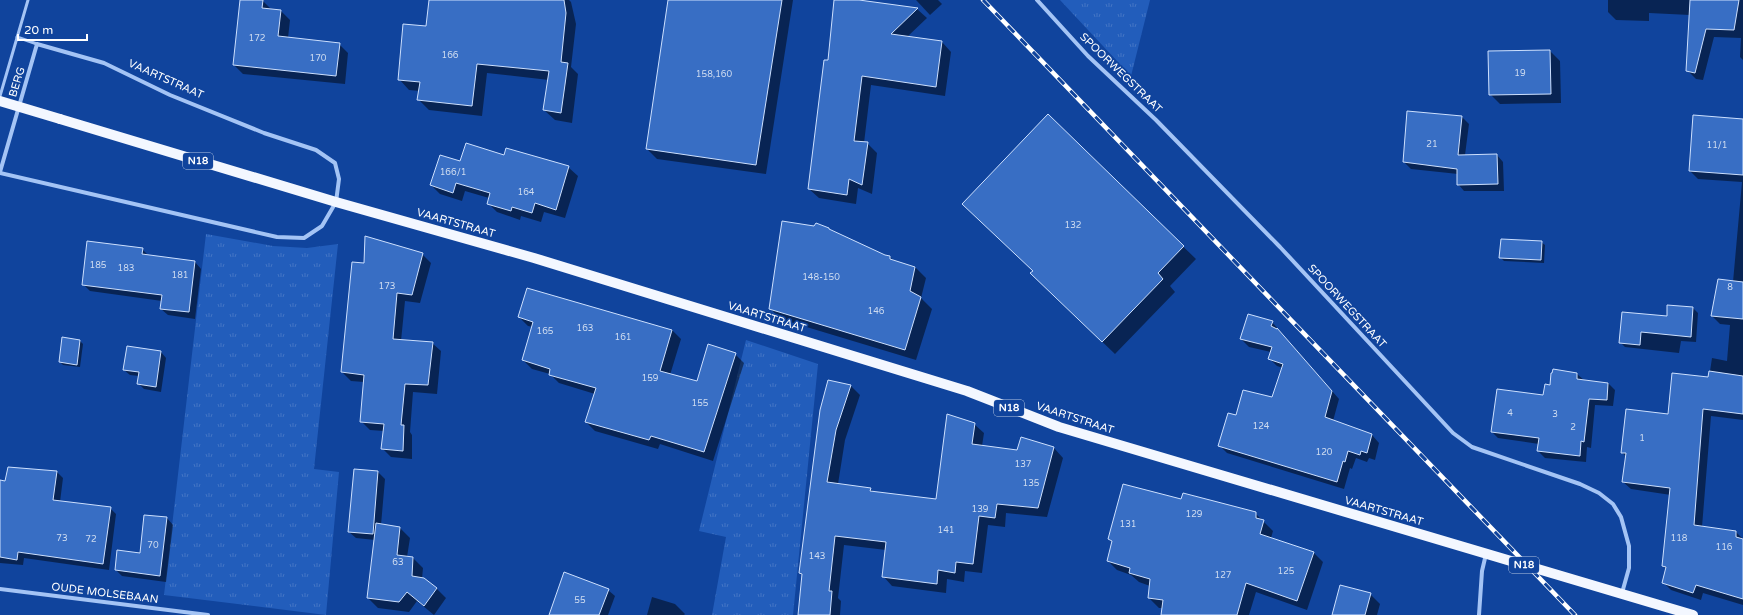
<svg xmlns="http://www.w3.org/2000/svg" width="1743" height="615" font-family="'Varela Round',sans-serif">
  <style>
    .grass { fill: url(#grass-tufts) }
    .shadow { fill: #0007 }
    .building { fill: #386ec4; stroke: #cde0fe }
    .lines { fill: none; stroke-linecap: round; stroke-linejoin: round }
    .service { stroke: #a4c4f5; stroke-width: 3 }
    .minor { stroke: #a4c4f5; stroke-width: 4 }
    .primary { stroke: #f3f7ff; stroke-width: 10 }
    .rail-casing { stroke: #fff; stroke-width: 4.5 }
    .rail { stroke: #10449d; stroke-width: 3; stroke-dasharray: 9; stroke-linecap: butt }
    .primary-bridge { stroke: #f3f7ff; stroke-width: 10 }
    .labels { text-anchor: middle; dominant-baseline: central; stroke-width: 3.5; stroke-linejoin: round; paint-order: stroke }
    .number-label { font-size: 9px; fill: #cddbf0 }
    .shield { fill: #10449d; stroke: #b7c7e2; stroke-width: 1 }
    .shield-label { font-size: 10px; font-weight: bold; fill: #fff }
    .street-label { font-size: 11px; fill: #fff; stroke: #10449d }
  </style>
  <defs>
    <pattern id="grass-tufts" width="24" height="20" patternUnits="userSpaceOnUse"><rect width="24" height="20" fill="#225dbb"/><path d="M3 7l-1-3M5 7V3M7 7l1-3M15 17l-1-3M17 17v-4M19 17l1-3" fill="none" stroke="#4375c5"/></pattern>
  </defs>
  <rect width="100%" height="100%" fill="#10449d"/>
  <g class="grass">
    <polygon points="1060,0 1150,0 1131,76"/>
    <polygon points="206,234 273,246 307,248 338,244 314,469 339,472 326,615 164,595"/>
    <polygon points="746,340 818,364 793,615 712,615 726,537 699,531"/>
  </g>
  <g class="shadow">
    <polygon points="241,0 262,0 271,9 281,11 290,20 288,38 339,44 348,53 345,84 243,74 234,65"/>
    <polygon points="430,0 569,0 571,2 576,24 571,67 578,74 572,123 555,120 544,110 549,80 487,73 482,116 429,110 419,100 420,91 409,90 399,79 427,27"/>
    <polygon points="669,0 793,0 766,174 657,159 647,149"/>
    <polygon points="835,0 851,0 917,9 927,18 907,37 942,42 951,52 945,96 871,85 864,143 867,143 877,153 872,194 858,188 856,204 819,198 809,189 829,61"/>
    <polygon points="916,0 938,0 942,4 930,15"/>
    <polygon points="1608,0 1743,0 1743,60 1740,57 1741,38 1714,37 1703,80 1696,79 1688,71 1690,15 1649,13 1649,21 1616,20 1608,12"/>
    <polygon points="1550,51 1560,61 1561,103 1500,104 1490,94"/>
    <polygon points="1408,112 1462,117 1469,124 1465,155 1497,155 1503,162 1504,191 1464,191 1458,184 1458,174 1411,169 1404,162"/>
    <polygon points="1048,116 1196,259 1170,286 1175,292 1115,354 1044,286 1034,271"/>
    <polygon points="1743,120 1743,420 1711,416 1702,527 1736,532 1743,539 1743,605 1703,593 1701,600 1671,590 1663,582 1667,570 1663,566 1671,495 1631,489 1623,482 1626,457 1622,452 1669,415 1709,378 1712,358 1727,361 1730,325 1720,324 1712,316 1733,282 1742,182 1698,179 1690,171"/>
    <polygon points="505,156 568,167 578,176 565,218 544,212 541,222 521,216 520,220 497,212 488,203 489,198 465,191 462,201 440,194 431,185 461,162"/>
    <polygon points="829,229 832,232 885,256 890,257 894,261 915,267 926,278 921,298 932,309 916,360 780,319 770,308"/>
    <polygon points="1541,242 1545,245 1544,263 1504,261 1500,257"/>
    <polygon points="142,249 149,256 195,262 201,269 195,319 168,315 161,309 162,301 90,291 83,284"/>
    <polygon points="422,254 431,263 420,303 405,301 401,341 432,343 441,351 437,394 413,392 410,432 412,435 412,459 391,457 382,448 384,431 370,430 361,421 364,382 351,381 342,372 364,264"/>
    <polygon points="1668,306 1693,308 1698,313 1696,342 1681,341 1679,353 1625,347 1620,342 1668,317"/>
    <polygon points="519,317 672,330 681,339 670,375 697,382 735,354 744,363 713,461 660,444 658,449 595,431 586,422 595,394 559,383 550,374 532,369 523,360 533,327 528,326"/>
    <polygon points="1272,322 1339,399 1333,421 1372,435 1379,443 1375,460 1369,458 1367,462 1356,458 1352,469 1350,468 1344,489 1227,453 1219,445 1236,416 1273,398 1283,368 1277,366 1269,358 1271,352 1249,347 1241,339"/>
    <polygon points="80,341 83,344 80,367 63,365 60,362"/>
    <polygon points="161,352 166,358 161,392 144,389 138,383 139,376 130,375 124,370"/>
    <polygon points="1577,374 1584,380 1608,383 1615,390 1613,406 1595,405 1591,448 1587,447 1586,462 1545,458 1538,451 1539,444 1498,438 1492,432 1544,396 1551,386"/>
    <polygon points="851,386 860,395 845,440 838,484 870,489 874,492 937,500 974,424 984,433 982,446 1018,451 1022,439 1054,448 1063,458 1047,517 1006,513 1005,527 988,525 982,573 965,571 964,582 947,579 946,593 892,586 883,576 886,550 844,545 838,598 841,601 840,615 799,615 803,576 800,573 821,410"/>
    <polygon points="8,468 57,472 63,478 60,502 110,508 116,514 109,570 24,558 23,565 0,563 0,481 6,482"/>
    <polygon points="355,470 378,472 385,479 381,525 400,528 410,538 407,557 413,558 423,568 422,579 437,589 446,598 434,615 417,601 409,612 378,608 368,598 375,540 356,538 349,532"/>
    <polygon points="1182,501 1255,513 1273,531 1271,538 1314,553 1323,562 1307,610 1256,592 1249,615 1162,615 1163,608 1159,608 1149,598 1150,586 1139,582 1131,575 1117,570 1108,561 1112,542 1109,539"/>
    <polygon points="167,518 173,525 166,582 122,576 116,570 141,554"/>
    <polygon points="608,590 615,596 608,615 552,615"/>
    <polygon points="1370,594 1380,604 1377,615 1334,615"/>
    <polygon points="652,597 675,604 685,614 684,615 647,615"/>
  </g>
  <g class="building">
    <polygon points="240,0 263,0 262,8 281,10 278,36 340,43 336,76 233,65"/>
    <polygon points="429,0 564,0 566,13 561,62 568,63 561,113 543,110 549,71 477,64 472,106 417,100 420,82 398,80 403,24 426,26"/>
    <polygon points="668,0 782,0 756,165 646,149"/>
    <polygon points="834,0 859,0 918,8 891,34 942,41 936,87 862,76 854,141 868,142 862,185 849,179 847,195 808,189 824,60 828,60"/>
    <polygon points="1690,0 1739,0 1734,30 1706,29 1695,73 1686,71"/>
    <polygon points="1550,50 1551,94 1489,95 1488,51"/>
    <polygon points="1407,111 1462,116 1458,155 1497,154 1498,184 1457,185 1457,169 1403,162"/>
    <polygon points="1048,114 1184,246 1158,273 1163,279 1102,342 1030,273 1033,271 962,204"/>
    <polygon points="1693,115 1743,119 1743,175 1689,171"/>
    <polygon points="466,143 504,155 506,148 569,166 556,210 535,203 532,213 512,207 511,211 487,204 490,193 456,183 453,193 430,185 440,155 460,161"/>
    <polygon points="782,221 814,226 816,223 829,228 829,229 885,255 890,256 890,259 915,267 910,291 921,297 905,350 769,309"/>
    <polygon points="365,236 423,253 412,295 397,293 393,339 433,342 428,385 405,384 401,425 404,425 403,451 381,449 384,424 360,422 364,375 341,372 352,262 364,263"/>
    <polygon points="1501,239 1542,241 1541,260 1499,258"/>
    <polygon points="87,241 143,248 142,254 195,261 189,312 160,309 162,295 82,285"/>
    <polygon points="1718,279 1743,282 1743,319 1711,316"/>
    <polygon points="527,288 672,330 660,371 697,381 708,344 736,353 704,452 651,436 649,440 585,422 596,388 549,375 550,369 522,360 533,322 518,317"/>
    <polygon points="1667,305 1693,307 1691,337 1641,332 1640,345 1619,343 1622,312 1667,316"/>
    <polygon points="1248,314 1273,321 1271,326 1277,329 1277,328 1332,391 1325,417 1372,434 1367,453 1361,451 1360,455 1348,451 1345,462 1343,461 1337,482 1218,446 1228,413 1236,415 1243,390 1272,397 1283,364 1268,359 1272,347 1240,339"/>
    <polygon points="62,337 80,340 77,365 59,362"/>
    <polygon points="127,346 161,351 156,387 137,384 139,372 123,370"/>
    <polygon points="1553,369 1577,373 1577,379 1608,383 1607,400 1589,399 1584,442 1581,441 1580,456 1537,451 1539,438 1491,432 1497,389 1543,395 1545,384 1550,385 1551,373 1552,373"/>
    <polygon points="1709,371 1743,376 1743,414 1703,409 1694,525 1736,531 1736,537 1743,539 1743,599 1696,585 1693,593 1662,583 1666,567 1662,566 1670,488 1622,482 1626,453 1621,453 1626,409 1668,414 1672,373 1708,377"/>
    <polygon points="828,380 851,385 836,430 827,482 871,488 870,491 936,499 947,414 975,423 972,444 1017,450 1021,437 1054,447 1038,508 997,504 995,518 979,516 973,564 956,562 955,573 938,570 937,584 882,577 886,542 835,536 829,591 832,591 830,615 798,615 802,574 799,573 820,410"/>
    <polygon points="8,467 57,471 53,500 111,507 103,564 18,552 17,560 0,557 0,480 5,481"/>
    <polygon points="354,469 378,471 373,534 348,532"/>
    <polygon points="1123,484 1181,499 1183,493 1256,512 1256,518 1264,520 1260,534 1314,552 1297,601 1246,583 1237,615 1161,615 1163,600 1148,598 1150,579 1129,573 1130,568 1107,561 1112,541 1108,539"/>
    <polygon points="144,515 167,517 160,576 115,570 117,550 140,553"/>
    <polygon points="376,523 400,527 397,555 413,557 412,576 424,578 437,588 424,606 407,592 399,602 367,598"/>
    <polygon points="564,572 609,589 599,615 549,615"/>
    <polygon points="1340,585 1371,593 1365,615 1332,615"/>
  </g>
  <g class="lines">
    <g class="service">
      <polyline points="17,37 37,44"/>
      <polyline points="0,96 28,0"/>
    </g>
    <g class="minor">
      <polyline points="1037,0 1088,56 1156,120 1280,247 1453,433 1472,447 1580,484 1599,493 1613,504 1621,517 1629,546 1629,568 1622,593"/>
      <polyline points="0,172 37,44 104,63 170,95 264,133 316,150 335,163 339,179 336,202 322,226 304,238 277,237 0,173"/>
      <polyline points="0,589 208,615"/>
      <polyline points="1479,615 1482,571 1486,554"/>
    </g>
    <polyline class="primary" points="60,119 336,202 534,258 967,391 1059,427 1693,615"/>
    <defs>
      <polyline id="rail" points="983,0 1575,615"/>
    </defs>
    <use href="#rail" class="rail-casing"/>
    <use href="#rail" class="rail"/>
    <polyline class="primary-bridge" points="0,101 60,119"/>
  </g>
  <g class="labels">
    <g class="number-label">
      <text x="257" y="38">172</text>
      <text x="450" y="55">166</text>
      <text x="318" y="58">170</text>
      <text x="1520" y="73">19</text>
      <text x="714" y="74">158,160</text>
      <text x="1432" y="144">21</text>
      <text x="1717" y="145">11/1</text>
      <text x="453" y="172">166/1</text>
      <text x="526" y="192">164</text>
      <text x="1073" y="225">132</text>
      <text x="98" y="265">185</text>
      <text x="126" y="268">183</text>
      <text x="180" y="275">181</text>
      <text x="821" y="277">148-150</text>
      <text x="387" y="286">173</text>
      <text x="1730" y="287">8</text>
      <text x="876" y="311">146</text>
      <text x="585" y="328">163</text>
      <text x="545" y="331">165</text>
      <text x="623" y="337">161</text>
      <text x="650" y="378">159</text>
      <text x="700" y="403">155</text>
      <text x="1510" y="413">4</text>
      <text x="1555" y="414">3</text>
      <text x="1261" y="426">124</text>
      <text x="1573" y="427">2</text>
      <text x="1642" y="438">1</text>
      <text x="1324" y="452">120</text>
      <text x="1023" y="464">137</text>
      <text x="1031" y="483">135</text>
      <text x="980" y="509">139</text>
      <text x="1194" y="514">129</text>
      <text x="1128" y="524">131</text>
      <text x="946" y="530">141</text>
      <text x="62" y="538">73</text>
      <text x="1679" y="538">118</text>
      <text x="91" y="539">72</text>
      <text x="153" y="545">70</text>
      <text x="1724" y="547">116</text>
      <text x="817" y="556">143</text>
      <text x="398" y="562">63</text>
      <text x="1286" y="571">125</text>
      <text x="1223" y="575">127</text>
      <text x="580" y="600">55</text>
    </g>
    <g class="shield">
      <rect x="183" y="153" width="30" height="16" rx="3"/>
      <rect x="994" y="400" width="30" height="16" rx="3"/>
      <rect x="1509" y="557" width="30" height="16" rx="3"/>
    </g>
    <g class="shield-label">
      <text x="198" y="161">N18</text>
      <text x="1009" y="408">N18</text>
      <text x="1524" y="565">N18</text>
    </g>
    <g class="street-label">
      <text transform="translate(1121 73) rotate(44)">SPOORWEGSTRAAT</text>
      <text transform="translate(166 79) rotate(24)">VAARTSTRAAT</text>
      <text transform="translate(17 82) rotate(-73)">BERG</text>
      <text transform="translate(456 223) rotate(16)">VAARTSTRAAT</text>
      <text transform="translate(1347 306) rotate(47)">SPOORWEGSTRAAT</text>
      <text transform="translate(767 317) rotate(17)">VAARTSTRAAT</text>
      <text transform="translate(1075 418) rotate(18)">VAARTSTRAAT</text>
      <text transform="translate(1384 511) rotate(16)">VAARTSTRAAT</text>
      <text transform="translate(105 593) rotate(7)">OUDE MOLSEBAAN</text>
    </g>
  </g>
  <path d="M18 34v6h69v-6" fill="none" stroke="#ffffff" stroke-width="2"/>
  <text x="24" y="34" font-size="12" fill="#ffffff" stroke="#10449d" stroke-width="3" paint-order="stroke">20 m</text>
</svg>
